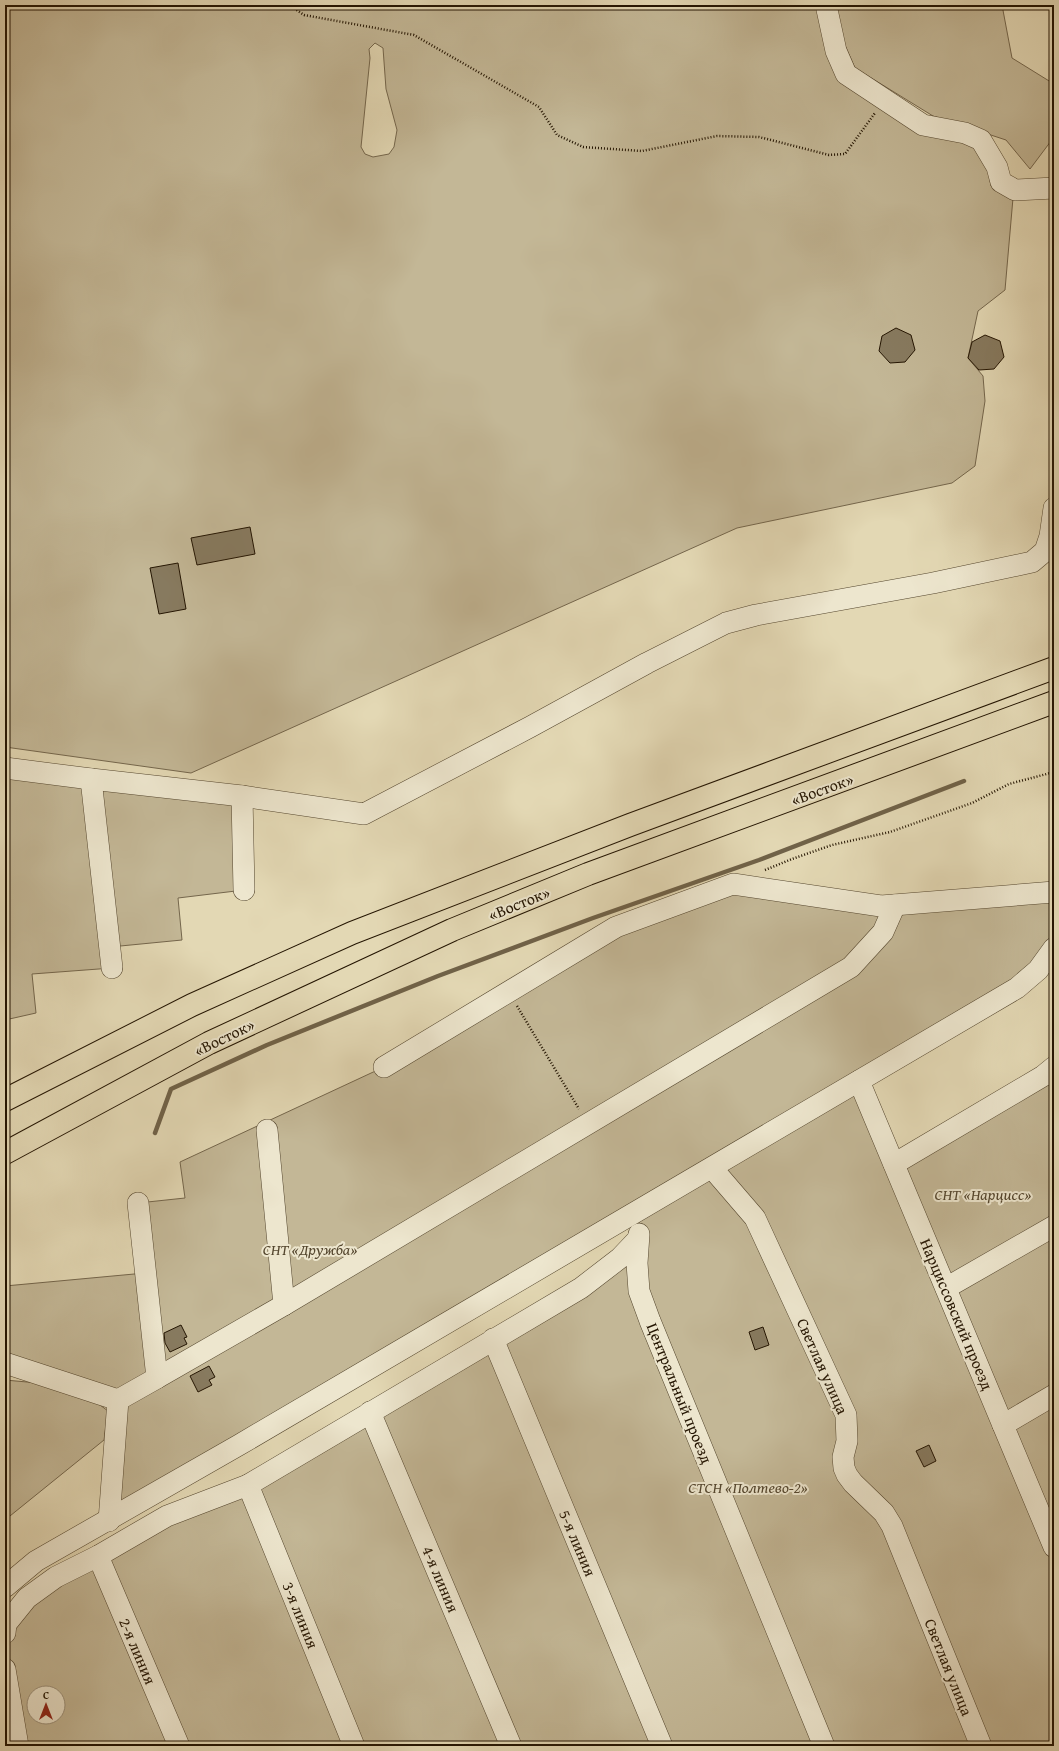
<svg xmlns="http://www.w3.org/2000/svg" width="1059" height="1751" font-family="'Gentium Book Plus',serif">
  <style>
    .green { fill: #c3b796; stroke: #74664c; fill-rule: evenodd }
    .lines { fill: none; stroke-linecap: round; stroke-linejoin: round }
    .stream { stroke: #706248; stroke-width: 4.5 }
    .building { fill: #877a5f; stroke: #241502 }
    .minor-casing { stroke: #54462e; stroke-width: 22 }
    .highway-casing { stroke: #241502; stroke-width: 24 }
    .path { stroke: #241502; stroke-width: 2.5; stroke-dasharray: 1 2; stroke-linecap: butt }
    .minor { stroke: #ede6ce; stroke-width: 21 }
    .highway { stroke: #e3d8b4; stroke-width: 22 }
    .labels { text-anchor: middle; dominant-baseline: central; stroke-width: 4; stroke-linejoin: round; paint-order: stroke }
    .street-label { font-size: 16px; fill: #241502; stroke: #ede6ce }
    .park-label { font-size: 16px; font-style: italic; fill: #54462e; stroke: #ede6ce }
  </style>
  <rect width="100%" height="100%" fill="#e3d8b4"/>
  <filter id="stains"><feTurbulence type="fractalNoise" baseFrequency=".005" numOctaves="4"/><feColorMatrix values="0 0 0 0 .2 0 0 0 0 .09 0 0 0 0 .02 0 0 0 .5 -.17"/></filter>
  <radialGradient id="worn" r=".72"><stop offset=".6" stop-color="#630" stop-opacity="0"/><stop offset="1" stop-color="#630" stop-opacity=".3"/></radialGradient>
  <g class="green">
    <path d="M5 5H821L832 54 961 141 975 147 988 169 991 186 1013 198 1005 290 978 311 968 358 983 376 985 401 975 466 952 483 737 528 191 773 5 747ZM375 43 383 48 386 89 397 130 394 147 389 154 373 157 365 154 361 147 370 58 369 49Z"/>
    <polygon points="835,5 1002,5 1012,58 1054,84 1054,137 1030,169 1006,140 933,116 855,68 843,41"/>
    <polygon points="5,766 242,796 244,890 178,898 182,940 110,947 112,968 32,974 36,1013 5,1020"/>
    <path d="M733 884 881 906 1054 892V948L1050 954 860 1082 894 1164 1054 1070V1746H18L5 1669V1633L27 1598 248 1485 493 1339 638 1239 640 1212 109 1521 118 1400 76 1387 108 1411 104 1440 5 1520V1380L71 1386 5 1363V1286L145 1273 138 1203 185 1198 180 1162 384 1067 616 927ZM34 1693H58V1717H34Z"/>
  </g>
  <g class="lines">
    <polyline class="stream" points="155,1133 171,1089 267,1045 438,976 593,918 759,860 964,781"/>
  </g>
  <g class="building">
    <polygon points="896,328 911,335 915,350 905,362 890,363 879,351 882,336"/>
    <polygon points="985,335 1000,341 1004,357 994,369 979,370 968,358 972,342"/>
    <polygon points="250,527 255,554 197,565 191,538"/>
    <polygon points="178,563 186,609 159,614 150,568"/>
    <polygon points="181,1325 187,1337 184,1338 187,1344 170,1352 165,1343 164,1333"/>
    <polygon points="763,1327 769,1345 755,1350 749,1332"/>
    <polygon points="209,1366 215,1377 209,1380 212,1385 198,1392 190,1376"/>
    <polygon points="929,1445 936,1461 924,1467 916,1451"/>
  </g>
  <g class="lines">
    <defs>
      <g id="minor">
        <polyline points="826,5 836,51 846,74 923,125 965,133 981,140 997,167 1001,182 1015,190 1054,188"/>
        <polyline points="5,768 91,779 242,796 364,814 530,727 647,663 726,623 756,615 933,583 1032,562 1045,551 1050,536 1054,508"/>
        <polyline points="91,779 112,968"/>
        <polyline points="242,796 244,890"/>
        <polyline points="384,1067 616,927 733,884 881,906 1054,892"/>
        <polyline points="859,1081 1054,1547"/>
        <polyline points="267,1130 284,1305"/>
        <polyline points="894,1164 1043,1076 1054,1067"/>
        <polyline points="712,1168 755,1218 846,1415 847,1441 843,1457 844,1468 847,1475 853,1483 884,1513 892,1526 981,1746"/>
        <polyline points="639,1234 637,1263 639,1291 650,1321 824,1746"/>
        <polyline points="946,1288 1054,1226"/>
        <polyline points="493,1339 662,1746"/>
        <polyline points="5,1363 118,1400"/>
        <polyline points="157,1378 284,1305 851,967 883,932 895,905"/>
        <polyline points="370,1412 511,1746"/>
        <polyline points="1003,1425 1054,1395"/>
        <polyline points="248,1485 354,1746"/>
        <polyline points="109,1521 118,1400 157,1378 138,1203"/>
        <polyline points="98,1556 179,1746"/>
        <polyline points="5,1587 36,1561 239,1445 1017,988 1038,970 1054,948"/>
        <polyline points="5,1633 6,1624 27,1598 56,1577 98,1556 167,1516 248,1485 581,1288 620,1258 638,1239"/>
        <polyline points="5,1669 18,1746"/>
      </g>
      <g id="highway">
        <polyline points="5,1100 192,1005 352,933 630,825 1054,668"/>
        <polyline points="5,1153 209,1043 452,930 588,874 1054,702"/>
      </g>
    </defs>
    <use href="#minor" class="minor-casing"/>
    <use href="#highway" class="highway-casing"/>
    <g class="path">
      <polyline points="289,5 304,15 414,35 539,107 557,135 583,147 642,151 717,136 759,137 829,155 845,154 875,113"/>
      <polyline points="765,870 792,859 832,845 890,832 972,803 1009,784 1054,772"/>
      <polyline points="517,1006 579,1109"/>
    </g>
    <use href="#minor" class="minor"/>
    <use href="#highway" class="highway"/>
  </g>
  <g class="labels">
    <g class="street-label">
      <text transform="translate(822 789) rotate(-20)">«Восток»</text>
      <text transform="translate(519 903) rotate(-22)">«Восток»</text>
      <text transform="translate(224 1037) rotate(-26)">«Восток»</text>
      <text transform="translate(957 1314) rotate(67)">Нарциссовский проезд</text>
      <text transform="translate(823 1366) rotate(66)">Светлая улица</text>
      <text transform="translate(680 1393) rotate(68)">Центральный проезд</text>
      <text transform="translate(578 1543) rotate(67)">5-я линия</text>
      <text transform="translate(441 1579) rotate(67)">4-я линия</text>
      <text transform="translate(301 1615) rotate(68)">3-я линия</text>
      <text transform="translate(138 1651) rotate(67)">2-я линия</text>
      <text transform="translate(949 1667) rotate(68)">Светлая улица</text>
    </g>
    <g class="park-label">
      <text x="983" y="1194">СНТ «Нарцисс»</text>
      <text x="310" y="1249">СНТ «Дружба»</text>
      <text x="748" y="1487">СТСН «Полтево-2»</text>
    </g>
  </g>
  <rect width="1059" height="1751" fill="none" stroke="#e3d8b4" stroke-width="20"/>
  <rect x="6" y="6" width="1047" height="1739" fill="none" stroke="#241502" stroke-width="2"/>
  <rect x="10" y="10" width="1039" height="1731" fill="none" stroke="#241502"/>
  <g transform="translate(46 1705)"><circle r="19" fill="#ede6ce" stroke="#9d927c"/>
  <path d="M0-3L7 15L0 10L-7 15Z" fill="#8f2418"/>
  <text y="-6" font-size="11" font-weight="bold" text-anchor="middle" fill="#241502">С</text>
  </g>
  <rect width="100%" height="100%" filter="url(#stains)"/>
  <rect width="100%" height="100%" fill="url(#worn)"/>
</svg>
